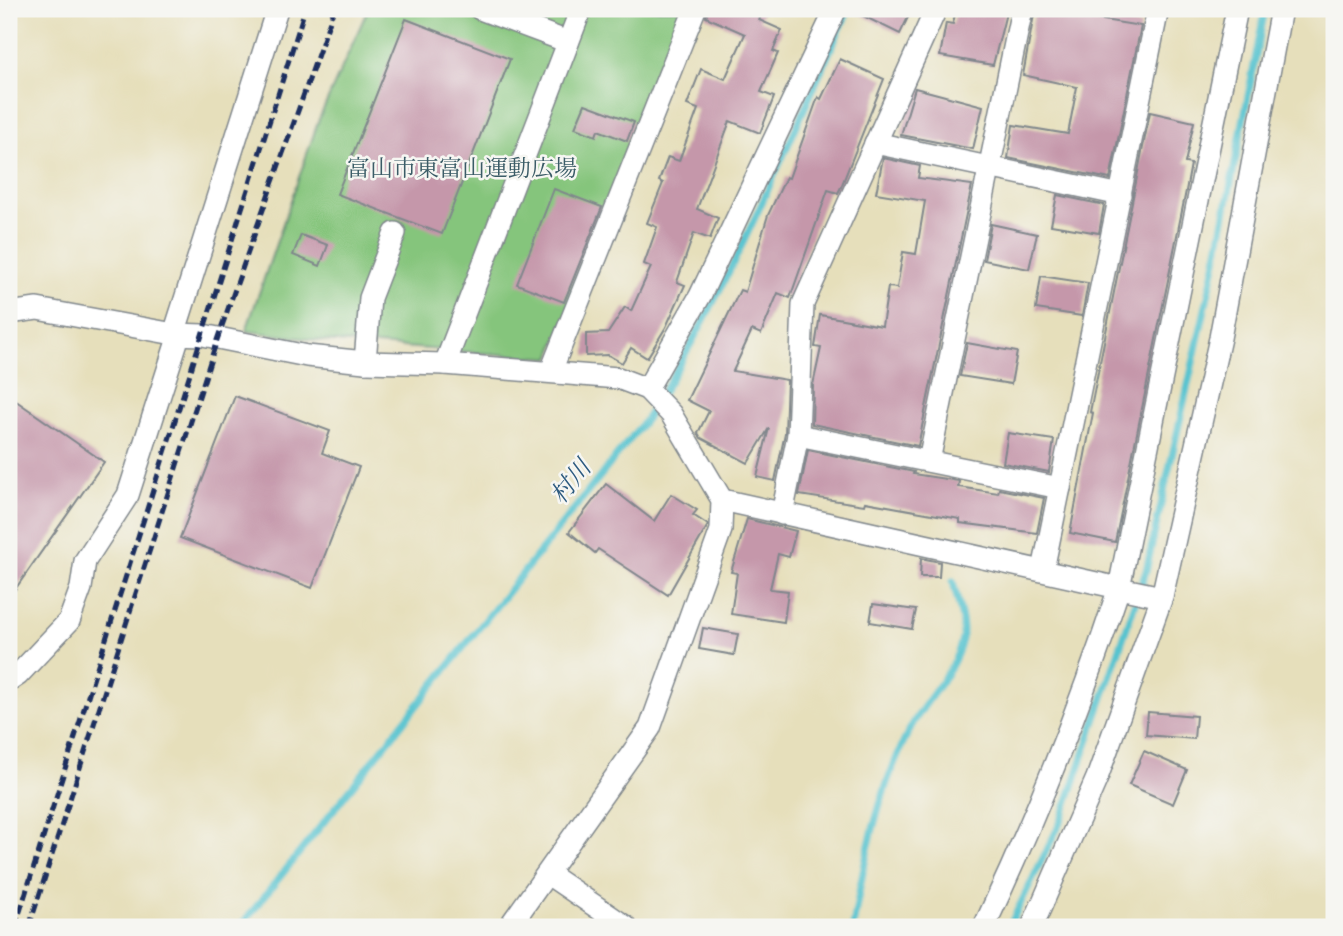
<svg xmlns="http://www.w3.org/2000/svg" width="1343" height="936" font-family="'IM FELL Double Pica','Noto Serif JP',serif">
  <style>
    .green { fill: #85c57c; stroke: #507a6d; stroke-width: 2 }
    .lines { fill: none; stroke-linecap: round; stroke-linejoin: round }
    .stream { stroke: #57c3cf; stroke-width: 7 }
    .building { fill: #c597aa }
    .minor-casing { stroke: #80878c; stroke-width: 24 }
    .minor { stroke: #fff; stroke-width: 21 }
    .rail { stroke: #1b2f5e; stroke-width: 5; stroke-dasharray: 10 5; stroke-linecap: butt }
    .labels { text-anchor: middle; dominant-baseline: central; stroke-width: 5; stroke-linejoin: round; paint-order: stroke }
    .park-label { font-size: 23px; fill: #3b5c67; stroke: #f6f6f2 }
    .water-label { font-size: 24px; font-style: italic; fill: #2d5b80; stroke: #f6f6f2 }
  </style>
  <rect width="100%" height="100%" fill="#f6f6f2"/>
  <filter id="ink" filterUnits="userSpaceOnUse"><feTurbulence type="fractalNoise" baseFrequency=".0143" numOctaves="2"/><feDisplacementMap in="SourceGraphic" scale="14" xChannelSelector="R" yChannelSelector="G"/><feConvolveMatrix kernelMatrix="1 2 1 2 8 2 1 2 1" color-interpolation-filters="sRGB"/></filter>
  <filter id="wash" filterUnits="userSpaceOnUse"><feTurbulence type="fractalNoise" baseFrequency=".00686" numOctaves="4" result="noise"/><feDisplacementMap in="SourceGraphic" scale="28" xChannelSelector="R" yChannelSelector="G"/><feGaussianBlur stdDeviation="1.57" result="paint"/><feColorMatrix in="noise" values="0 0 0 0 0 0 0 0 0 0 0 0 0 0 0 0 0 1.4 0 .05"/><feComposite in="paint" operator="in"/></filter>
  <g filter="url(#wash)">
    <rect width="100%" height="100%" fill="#e6dfbb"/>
    <polygon class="green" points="368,9 688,9 550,358 323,341 246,331 319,119"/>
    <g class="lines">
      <g class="stream">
        <path d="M240 927 646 419C729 291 786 147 849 9"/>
        <path d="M853 927C864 860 879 788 911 727 927 697 954 674 962 639 966 623 956 598 953 581"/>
        <polyline points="1009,927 1061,821 1146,571 1215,265 1265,9"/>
      </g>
    </g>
    <g id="blocks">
      <g class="building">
        <polygon points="708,9 764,9 759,20 782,30 773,51 778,53 761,92 774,97 760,133 730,121 697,209 718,218 710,239 694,233 677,282 685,285 666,327 647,358 631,348 622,363 608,355 586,356 586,334 608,333 625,307 631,311 651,267 644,264 657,227 647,223 663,183 659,181 668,157 679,161 698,109 687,105 701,69 725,79 745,34 706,17"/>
        <polygon points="849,9 912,9 900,34"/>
        <polygon points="956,9 1007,9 993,65 940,56 946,23 953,24"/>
        <polygon points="1035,9 1141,26 1110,179 1008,158 1013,125 1068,134 1077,87 1023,75"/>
        <polygon points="406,19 510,59 442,234 337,194"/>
        <polygon points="840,59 884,79 841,187 838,193 828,190 790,298 778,293 761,334 752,330 733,371 787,380 785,433 775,481 757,477 769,428 748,463 701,438 698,433 709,411 687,400 740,290 745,292 768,215 786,177 789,178 818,97 821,99"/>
        <polygon points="915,88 983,106 973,149 901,135"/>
        <polygon points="585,104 634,122 627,141 598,130 596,136 575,128"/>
        <polygon points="1150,112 1194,122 1185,163 1191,164 1186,191 1115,542 1070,533 1093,413 1090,412"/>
        <polygon points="883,158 920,166 918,178 972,185 918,446 812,424 813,385 821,348 815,347 820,315 882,326 888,287 897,288 903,252 916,254 925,201 876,193"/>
        <polygon points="554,189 602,207 564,302 517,284"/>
        <polygon points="1057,195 1104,205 1099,233 1051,225"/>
        <polygon points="991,224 1037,234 1029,269 984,260"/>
        <polygon points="301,235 328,245 320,266 293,255"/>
        <polygon points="1041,276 1088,283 1082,316 1036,309"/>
        <polygon points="967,343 1017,352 1011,384 960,376"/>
        <polygon points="9,396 104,462 9,598"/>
        <polygon points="235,396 330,431 322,453 359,467 312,588 180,538"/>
        <polygon points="1008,433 1054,440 1049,472 1003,463"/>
        <polygon points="808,450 914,472 913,474 959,481 958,487 998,493 999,489 1044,498 1037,533 960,523 960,519 865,502 864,505 799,495"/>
        <polygon points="606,484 654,521 671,494 697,510 693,515 708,525 668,595 598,549 595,553 569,532"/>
        <polygon points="747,519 796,531 789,557 778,554 770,589 788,591 784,622 731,614 737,573 731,572"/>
        <polygon points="921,558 940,562 939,577 920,577"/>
        <polygon points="873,604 916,610 912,629 870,622"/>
        <polygon points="703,628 738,634 734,655 699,649"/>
        <polygon points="1148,712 1196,716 1194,739 1146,735"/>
        <polygon points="1144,751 1187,770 1173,804 1129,785"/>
      </g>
    </g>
  </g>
  <g filter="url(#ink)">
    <use href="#blocks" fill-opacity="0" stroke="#80878c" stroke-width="2"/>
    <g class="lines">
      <defs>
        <g id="minor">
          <polyline points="480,9 568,42"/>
          <polyline points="1237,9 1119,588 1162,597 1220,338 1281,9"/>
          <polyline points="875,143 1121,195"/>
          <polyline points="9,313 37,309 174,334 203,335 307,356 365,362 445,364 618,378 647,389 671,414 722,500 721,530 650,728 509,927"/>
          <polyline points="174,334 277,9"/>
          <polyline points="365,362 370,298 395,233"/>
          <polyline points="445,364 581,9"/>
          <polyline points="551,371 695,9"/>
          <polyline points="647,389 700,296 836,9"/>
          <polyline points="798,435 1060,488"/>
          <polyline points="929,461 1022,9"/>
          <path d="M722 500 1119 588C1081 704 1036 817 984 927"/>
          <polyline points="782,514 798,435 803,304 936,9"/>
          <polyline points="1043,570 1158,9"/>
          <polyline points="9,681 18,675 69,621 81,588 85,561 128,495 179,335"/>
          <polyline points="548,874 626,927"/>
          <polyline points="1032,927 1097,778 1162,597"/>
        </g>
      </defs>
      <use href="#minor" class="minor-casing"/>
      <use href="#minor" class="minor"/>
      <g class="rail">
        <polyline points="15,927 305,9"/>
        <polyline points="29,927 217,340 334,9"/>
      </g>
    </g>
  </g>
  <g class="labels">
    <g class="park-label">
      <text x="462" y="168">富山市東富山運動広場</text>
    </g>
    <g class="water-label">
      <text transform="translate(571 482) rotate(-51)">村川</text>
    </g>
  </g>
  <rect width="1343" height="936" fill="none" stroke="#f6f6f2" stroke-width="35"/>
</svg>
